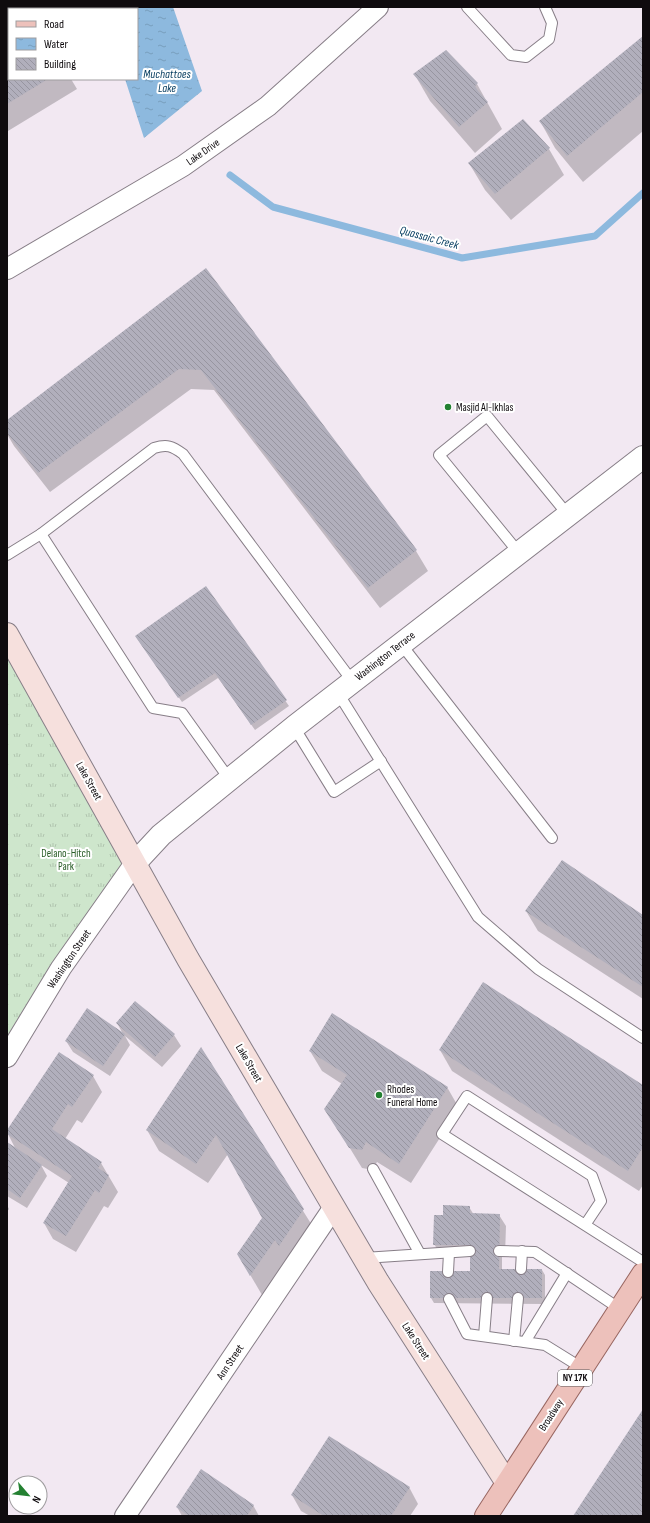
<svg xmlns="http://www.w3.org/2000/svg" width="650" height="1523" font-family="'Sofia Sans Condensed',sans-serif">
  <style>
    .grass { fill: url(#grass-tufts) }
    .garden { fill: #cee6cc }
    .water { fill: url(#water-ripples) }
    .shadow { fill: #0003 }
    .lines { fill: none; stroke-linecap: round; stroke-linejoin: round }
    .stream { stroke: #8db9de; stroke-width: 7 }
    .building { fill: url(#building-back-hatch) }
    .service-casing { stroke: #877e87; stroke-width: 12 }
    .minor-casing { stroke: #877e87; stroke-width: 22 }
    .tertiary-casing { stroke: #877e87; stroke-width: 24 }
    .secondary-casing { stroke: #877e87; stroke-width: 24 }
    .primary-casing { stroke: #986661; stroke-width: 24 }
    .service { stroke: #fff; stroke-width: 10 }
    .minor { stroke: #fff; stroke-width: 20 }
    .tertiary { stroke: #fff; stroke-width: 22 }
    .secondary { stroke: #f6e0dd; stroke-width: 22 }
    .primary { stroke: #edc1bb; stroke-width: 22 }
    .poi-dot { fill: #248132; stroke: #fff; stroke-width: 1.5 }
    .labels { text-anchor: middle; dominant-baseline: central; stroke-width: 4; stroke-linejoin: round; paint-order: stroke }
    .shield { fill: #fff; stroke: #575456; stroke-width: 1 }
    .shield-label { font-size: 10px; font-weight: bold; fill: #0f0b0e }
    .street-label { font-size: 11px; fill: #0f0b0e; stroke: #fff }
    .poi-label { font-size: 11px; fill: #0f0b0e; stroke: #fff; text-anchor: start }
    .park-label { font-size: 11px; fill: #2a5d27; stroke: #fff }
    .water-label { font-size: 12px; font-style: italic; fill: #093f62; stroke: #fff }
  </style>
  <defs>
    <pattern id="grass-tufts" width="24" height="20" patternUnits="userSpaceOnUse"><rect width="24" height="20" fill="#cee6cc"/><path d="M3 7l-1-3M5 7V3M7 7l1-3M15 17l-1-3M17 17v-4M19 17l1-3" fill="none" stroke="#b0c4ae"/></pattern>
    <pattern id="water-ripples" width="26" height="14" patternUnits="userSpaceOnUse"><rect width="26" height="14" fill="#8db9de"/><path d="M2 4q2-2 4 0t4 0M15 11q2-2 4 0t4 0" fill="none" stroke="#789ebd"/></pattern>
    <pattern id="building-back-hatch" width="6" height="6" patternUnits="userSpaceOnUse"><rect width="6" height="6" fill="#b1afbc"/><path d="M-1 5l2 2M0 0l6 6M5-1l2 2" fill="none" stroke="#9795a0"/></pattern>
  </defs>
  <rect width="100%" height="100%" fill="#f2e8f2"/>
  <polygon class="grass" points="7,635 135,863 7,1061"/>
  <polygon class="garden" points="7,773 27,802 7,819"/>
  <polygon class="water" points="105,7 173,7 202,91 144,138 125,79 137,79 137,9 105,9"/>
  <g class="shadow">
    <polygon points="7,7 29,7 30,9 9,9 9,79 71,79 77,89 8,131"/>
    <polygon points="643,38 643,131 583,182 555,148 540,121"/>
    <polygon points="415,75 477,84 502,129 475,153 430,101"/>
    <polygon points="523,120 549,149 564,175 511,220 485,190 469,163"/>
    <polygon points="206,270 416,551 428,571 380,608 214,390 191,389 50,492 14,446 7,434 7,421"/>
    <polygon points="206,587 289,706 255,730 218,678 182,702 136,637"/>
    <polygon points="526,911 643,916 643,999 538,931"/>
    <polygon points="117,1023 174,1035 181,1046 162,1067 125,1036 130,1045 110,1076 73,1052 66,1041 123,1034"/>
    <polygon points="201,1048 315,1230 291,1265 287,1259 262,1295 238,1254 263,1218 228,1154 208,1183 159,1151 147,1130"/>
    <polygon points="440,1050 643,1086 643,1185 639,1191 452,1071"/>
    <polygon points="310,1051 447,1087 459,1108 411,1183 377,1162 373,1170 362,1168 326,1109 342,1084 322,1071"/>
    <polygon points="93,1076 102,1092 82,1123 77,1120 65,1139 101,1163 118,1192 108,1208 104,1206 76,1252 53,1239 44,1223 69,1183 41,1165 47,1176 27,1208 7,1196 7,1143 15,1148 7,1132"/>
    <polygon points="7,1205 9,1209 7,1212"/>
    <polygon points="469,1207 474,1215 499,1215 506,1226 505,1256 502,1256 502,1270 542,1270 545,1275 545,1304 434,1303 431,1298 431,1272 471,1272 471,1256 441,1255 434,1244 444,1216"/>
    <polygon points="409,1487 418,1504 410,1516 310,1516 301,1511 292,1495"/>
    <polygon points="253,1505 259,1516 182,1516 177,1507"/>
  </g>
  <g class="lines">
    <polyline class="stream" points="230,175 273,207 462,258 595,236 643,193"/>
  </g>
  <g class="building">
    <polygon points="7,7 30,7 32,9 9,9 9,79 48,79 7,104"/>
    <polygon points="643,36 643,92 567,156 539,121"/>
    <polygon points="446,50 478,83 475,86 478,91 488,102 459,127 413,74"/>
    <polygon points="523,119 550,148 495,194 468,163"/>
    <polygon points="206,268 417,550 368,588 201,370 179,369 38,473 7,433 7,420"/>
    <polygon points="206,586 287,700 251,725 215,673 178,698 135,636"/>
    <polygon points="562,860 643,915 643,987 525,911"/>
    <polygon points="483,982 643,1085 643,1147 628,1171 439,1050"/>
    <polygon points="135,1001 175,1034 155,1057 116,1023"/>
    <polygon points="87,1008 125,1034 103,1066 65,1041"/>
    <polygon points="332,1013 448,1087 399,1164 366,1142 362,1150 349,1148 324,1109 347,1075 309,1051"/>
    <polygon points="201,1047 304,1209 279,1246 275,1240 250,1276 237,1254 262,1218 216,1135 196,1164 146,1130"/>
    <polygon points="59,1052 94,1075 72,1107 68,1104 52,1129 102,1162 98,1168 109,1175 99,1193 95,1190 66,1236 43,1223 72,1176 7,1134 7,1130"/>
    <polygon points="7,1142 42,1165 20,1198 7,1189"/>
    <polygon points="443,1205 470,1206 470,1213 500,1214 499,1269 542,1269 542,1298 430,1298 430,1271 470,1271 470,1245 433,1245 434,1215 443,1215"/>
    <polygon points="643,1409 643,1516 573,1516"/>
    <polygon points="329,1436 410,1487 391,1516 324,1516 291,1495"/>
    <polygon points="201,1469 254,1505 247,1516 189,1516 176,1507"/>
  </g>
  <g class="lines">
    <defs>
      <g id="service">
        <polyline points="467,7 511,55 526,57 549,39 552,23 545,7"/>
        <polyline points="41,534 153,708 182,713 230,780"/>
        <polyline points="519,553 439,455 487,416 568,515"/>
        <path d="M7 555 41 534 154 448C167 444 172 446 183 454L353 682"/>
        <polyline points="401,644 552,838"/>
        <polyline points="338,693 478,917 538,969 643,1038"/>
        <polyline points="294,727 334,792 381,761"/>
        <polyline points="373,1169 420,1254"/>
        <polyline points="585,1225 601,1201 592,1176 467,1096 442,1134 643,1262"/>
        <polyline points="499,1251 535,1252 620,1309"/>
        <polyline points="364,1258 470,1251"/>
        <polyline points="521,1269 522,1251"/>
        <polyline points="448,1272 449,1253"/>
        <polyline points="449,1299 467,1334 545,1345 582,1368"/>
        <polyline points="484,1336 487,1298"/>
        <polyline points="514,1341 518,1298"/>
        <polyline points="525,1342 567,1273"/>
      </g>
      <g id="minor">
        <polyline points="7,269 183,166 268,106 378,7"/>
        <polyline points="7,1057 61,968 135,863"/>
        <polyline points="125,1516 334,1207"/>
      </g>
      <polyline id="tertiary" points="135,863 161,835 294,727 643,457"/>
      <polyline id="secondary" points="7,634 188,959 378,1282 507,1483"/>
      <polyline id="primary" points="486,1516 643,1274"/>
    </defs>
    <use href="#service" class="service-casing"/>
    <use href="#minor" class="minor-casing"/>
    <use href="#tertiary" class="tertiary-casing"/>
    <use href="#secondary" class="secondary-casing"/>
    <use href="#primary" class="primary-casing"/>
    <use href="#service" class="service"/>
    <use href="#minor" class="minor"/>
    <use href="#tertiary" class="tertiary"/>
    <use href="#secondary" class="secondary"/>
    <use href="#primary" class="primary"/>
  </g>
  <g class="poi-dot">
    <circle cx="448" cy="407" r="4"/>
    <circle cx="379" cy="1095" r="4"/>
  </g>
  <g class="labels">
    <rect class="shield" x="558" y="1370" width="34" height="16" rx="3"/>
    <g class="shield-label">
      <text x="575" y="1378">NY 17K</text>
    </g>
    <g class="street-label">
      <text transform="translate(203 152) rotate(-35)">Lake Drive</text>
      <text transform="translate(385 656) rotate(-38)">Washington Terrace</text>
      <text transform="translate(89 781) rotate(61)">Lake Street</text>
      <text transform="translate(69 959) rotate(-56)">Washington Street</text>
      <text transform="translate(249 1063) rotate(60)">Lake Street</text>
      <text transform="translate(416 1341) rotate(57)">Lake Street</text>
      <text transform="translate(230 1362) rotate(-56)">Ann Street</text>
      <text transform="translate(551 1415) rotate(-57)">Broadway</text>
    </g>
    <g class="poi-label">
      <text x="456" y="407">Masjid Al-Ikhlas</text>
      <text x="387" y="1089">Rhodes<tspan x="387" dy="13">Funeral Home</tspan></text>
    </g>
    <g class="park-label">
      <text x="66" y="853">Delano-Hitch<tspan x="66" dy="13">Park</tspan></text>
    </g>
    <g class="water-label">
      <text x="167" y="74">Muchattoes<tspan x="167" dy="14">Lake</tspan></text>
      <text transform="translate(429 238) rotate(15)">Quassaic Creek</text>
    </g>
  </g>
  <rect width="650" height="1523" fill="none" stroke="#0f0b0e" stroke-width="16"/>
  <rect x="8" y="8" width="130" height="72" fill="#ffffff" stroke="#9f9d9f"/>
  <rect x="16" y="21" width="20" height="6" fill="#edc1bb" stroke="#9f9d9f"/>
  <text x="44" y="28" font-size="12" fill="#0f0b0e">Road</text>
  <rect x="16" y="38" width="20" height="12" fill="url(#water-ripples)" stroke="#9f9d9f"/>
  <text x="44" y="48" font-size="12" fill="#0f0b0e">Water</text>
  <rect x="16" y="58" width="20" height="12" fill="url(#building-back-hatch)" stroke="#9f9d9f"/>
  <text x="44" y="68" font-size="12" fill="#0f0b0e">Building</text>
  <g transform="translate(28 1495) rotate(118)"><circle r="19" fill="#ffffff" stroke="#9f9d9f"/>
  <path d="M0-3L7 15L0 10L-7 15Z" fill="#248132"/>
  <text y="-6" font-size="11" font-weight="bold" text-anchor="middle" fill="#0f0b0e">N</text>
  </g>
</svg>
